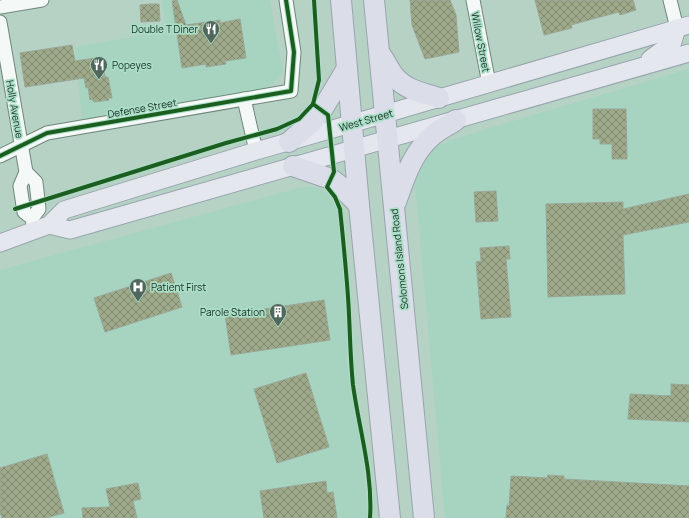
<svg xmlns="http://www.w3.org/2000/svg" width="689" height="518" font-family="Manrope,sans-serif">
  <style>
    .built { fill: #a6d4c0 }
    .building { fill: url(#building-cross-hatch); stroke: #9aa798 }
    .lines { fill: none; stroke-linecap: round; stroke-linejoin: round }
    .minor-casing { stroke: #70867c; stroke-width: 15 }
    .major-casing { stroke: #98a5ad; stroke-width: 19 }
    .highway-casing { stroke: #98a5ad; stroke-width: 22 }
    .minor { stroke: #f4f8f6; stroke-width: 13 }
    .major { stroke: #e4e7ee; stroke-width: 17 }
    .highway { stroke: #dbdde9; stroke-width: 20 }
    .cycleway-casing { stroke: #aadec6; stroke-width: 6 }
    .cycleway { stroke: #1b5e20; stroke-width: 4 }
    .labels { text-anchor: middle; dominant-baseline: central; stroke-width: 3.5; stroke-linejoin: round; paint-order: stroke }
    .poi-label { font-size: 10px; fill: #192e25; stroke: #aadec6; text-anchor: end }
    .street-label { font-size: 10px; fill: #192e25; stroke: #aadec6 }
  </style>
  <defs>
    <pattern id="building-cross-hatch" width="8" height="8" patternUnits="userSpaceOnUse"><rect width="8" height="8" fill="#9ea989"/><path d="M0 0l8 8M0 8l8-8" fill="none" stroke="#808a70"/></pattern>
  </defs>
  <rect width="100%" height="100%" fill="#b6d2c5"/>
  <g class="built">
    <polygon points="162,0 270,0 283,73 267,89 82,120 75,47 166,31"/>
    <polygon points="689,69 689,518 445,518 415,183 423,161 438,145 493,127"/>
    <polygon points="302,187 316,187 327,193 337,209 346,295 347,367 364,463 367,518 0,518 0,270"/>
  </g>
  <g class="building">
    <polygon points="177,0 186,25 220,20 220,23 240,19 246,58 225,61 226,64 206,67 206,64 182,68 172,1"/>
    <polygon points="410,0 450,0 456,15 459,52 425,59 412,25"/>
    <polygon points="535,0 633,0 636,10 620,15 619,12 600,17 571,25 572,28 544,35"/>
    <polygon points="150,4 159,4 160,21 141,22 140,5"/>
    <polygon points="72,45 75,61 102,57 105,77 108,77 112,98 108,98 109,100 94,102 92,99 90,100 88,87 86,88 84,78 25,87 20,53"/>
    <polygon points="593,109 626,109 627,159 612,159 612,144 600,144 600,139 593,139"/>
    <polygon points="496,191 498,221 476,222 474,192"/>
    <polygon points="689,194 689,222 623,235 625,294 548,297 546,204 623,202 623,209"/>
    <polygon points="509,246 510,259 506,259 511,317 481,319 476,262 481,261 480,248"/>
    <polygon points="171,273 182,307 105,332 94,298"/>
    <polygon points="324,300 330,340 231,355 225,315"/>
    <polygon points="306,373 329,447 277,463 254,389"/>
    <polygon points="671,384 689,385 689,422 628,419 630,394 671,396"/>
    <polygon points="47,454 64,513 46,518 2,518 0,512 0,468"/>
    <polygon points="548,475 564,476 564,479 689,486 689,518 506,518 507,505 509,506 511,476 547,478"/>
    <polygon points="326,481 327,493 333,492 337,518 264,518 260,491"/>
    <polygon points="138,483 141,499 133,501 137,518 83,518 82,508 110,507 106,489"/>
  </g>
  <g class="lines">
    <defs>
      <g id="minor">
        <polyline points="473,0 489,84"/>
        <polyline points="670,0 677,28"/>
        <polyline points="0,7 42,0"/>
        <polyline points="0,22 26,172 20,186 24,212 32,218 34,230"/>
        <polyline points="244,99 256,151"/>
        <polyline points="0,156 47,133 291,91 294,52 286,0"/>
        <polyline points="26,172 36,182 39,209 32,218"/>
      </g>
      <g id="major">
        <polyline points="650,59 673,42 677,28"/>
        <polyline points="49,225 70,230 689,53"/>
        <polyline points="0,243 49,225 64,210 256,151 385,114 689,25"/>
      </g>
      <g id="highway">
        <polyline points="341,0 359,205 390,518"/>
        <polyline points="374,0 424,518"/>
        <path d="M381 55C386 62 389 70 395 77 406 90 423 93 439 98"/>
        <polyline points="289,142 312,122 322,110 346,70"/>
        <polyline points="293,166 331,179 339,185 359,205"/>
        <path d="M396 202C405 177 412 153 433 135 440 129 449 125 456 120"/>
      </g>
    </defs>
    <use href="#minor" class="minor-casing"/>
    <use href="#major" class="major-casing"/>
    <use href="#highway" class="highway-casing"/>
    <use href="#minor" class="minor"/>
    <use href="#major" class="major"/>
    <use href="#highway" class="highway"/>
    <defs>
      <g id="cycleway">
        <path d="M313 104 328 115 334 172 327 187 335 197 340 209C343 238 346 268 348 297 350 326 350 356 353 385 359 429 373 473 370 518"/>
        <polyline points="0,156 47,133 291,91 294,52 286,0"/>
        <polyline points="15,209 226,143 277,129 299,119 313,104 319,80 314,0"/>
      </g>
    </defs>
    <use href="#cycleway" class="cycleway-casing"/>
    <use href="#cycleway" class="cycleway"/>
  </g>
  <defs>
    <symbol id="restaurant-pin" viewBox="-11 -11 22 30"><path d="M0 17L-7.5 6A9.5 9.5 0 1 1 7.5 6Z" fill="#50675d" stroke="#aadec6"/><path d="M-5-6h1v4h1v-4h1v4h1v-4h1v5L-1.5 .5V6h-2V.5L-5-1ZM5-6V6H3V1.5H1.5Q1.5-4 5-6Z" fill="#fff"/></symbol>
    <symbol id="hospital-pin" viewBox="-11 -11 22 30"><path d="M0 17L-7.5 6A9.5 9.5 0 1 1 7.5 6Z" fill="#50675d" stroke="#aadec6"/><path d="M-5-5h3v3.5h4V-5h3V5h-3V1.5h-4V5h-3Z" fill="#fff"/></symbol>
    <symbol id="building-pin" viewBox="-11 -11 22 30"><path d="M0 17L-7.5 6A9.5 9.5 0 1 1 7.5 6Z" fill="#50675d" stroke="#aadec6"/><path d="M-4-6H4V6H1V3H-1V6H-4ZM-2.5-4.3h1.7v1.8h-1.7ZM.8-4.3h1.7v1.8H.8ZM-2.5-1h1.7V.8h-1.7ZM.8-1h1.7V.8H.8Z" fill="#fff"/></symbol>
  </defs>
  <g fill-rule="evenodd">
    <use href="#restaurant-pin" x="201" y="19" width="20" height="27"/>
    <use href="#restaurant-pin" x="89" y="55" width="20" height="27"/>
    <use href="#hospital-pin" x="128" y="277" width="20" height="27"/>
    <use href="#building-pin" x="268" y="302" width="20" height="27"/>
  </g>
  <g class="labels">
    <g class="poi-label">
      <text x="198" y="29">Double T Diner</text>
      <text x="112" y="65" text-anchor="start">Popeyes</text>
      <text x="151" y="287" text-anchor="start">Patient First</text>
      <text x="265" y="312">Parole Station</text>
    </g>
    <g class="street-label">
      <text transform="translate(481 42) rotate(79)">Willow Street</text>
      <text transform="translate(142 108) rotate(-10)">Defense Street</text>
      <text transform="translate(15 109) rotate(80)">Holly Avenue</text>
      <text transform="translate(366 120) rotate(-16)">West Street</text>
      <text transform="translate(399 259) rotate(-96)">Solomons Island Road</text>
    </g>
  </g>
</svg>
